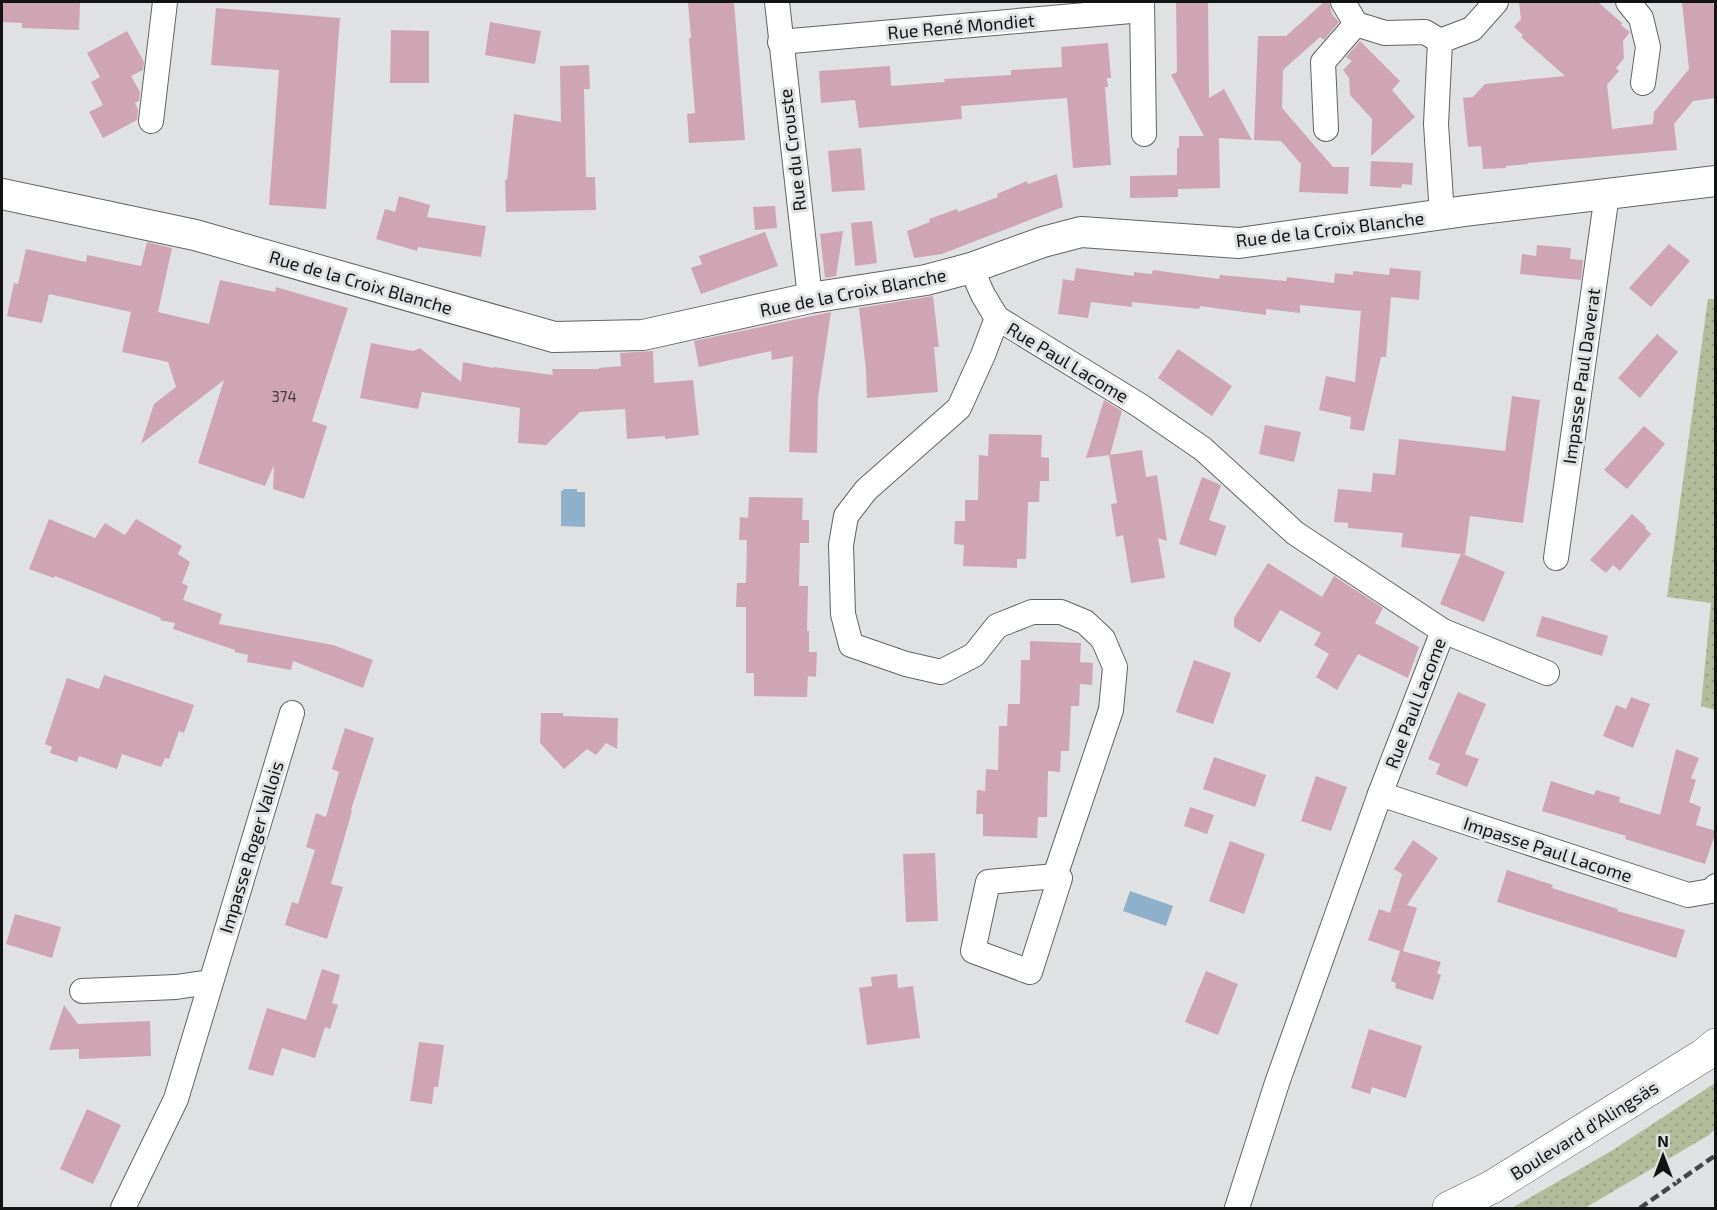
<svg xmlns="http://www.w3.org/2000/svg" width="1717" height="1210" font-family="'Exo 2',sans-serif">
  <style>
    .grass { fill: url(#grass-dots) }
    .water { fill: #8fb0ca }
    .building { fill: #cfa5b3 }
    .lines { fill: none; stroke-linecap: round; stroke-linejoin: round }
    .minor-casing { stroke: #636365; stroke-width: 26 }
    .tertiary-casing { stroke: #636365; stroke-width: 32 }
    .secondary-casing { stroke: #636365; stroke-width: 34 }
    .minor { stroke: #fff; stroke-width: 24 }
    .tertiary { stroke: #fff; stroke-width: 30 }
    .secondary { stroke: #fff; stroke-width: 33 }
    .rail { stroke: #454647; stroke-width: 4.5; stroke-dasharray: 9 4.5; stroke-linecap: butt }
    .labels { text-anchor: middle; dominant-baseline: central; stroke-width: 6; stroke-linejoin: round; paint-order: stroke }
    .number-label { font-size: 15px; fill: #41383b }
    .street-label { font-size: 18px; fill: #121313; stroke: #e0e1e3 }
  </style>
  <defs>
    <pattern id="grass-dots" width="8" height="8" patternUnits="userSpaceOnUse" patternTransform="scale(1.5)"><rect width="8" height="8" fill="#b3bb9b"/><path d="M2 2h.1M6 6h.1" fill="none" stroke="#99a085" stroke-width="1.8" stroke-linecap="round"/></pattern>
  </defs>
  <rect width="100%" height="100%" fill="#e0e1e3"/>
  <g class="grass">
    <polygon points="1708,299 1715,299 1715,710 1701,706 1711,603 1667,597"/>
    <polygon points="1715,1083 1715,1129 1709,1135 1585,1208 1512,1208 1613,1150"/>
  </g>
  <g class="water">
    <polygon points="563,489 577,489 577,492 585,492 585,527 561,526 561,491 563,491"/>
    <polygon points="1130,891 1173,906 1166,926 1123,911"/>
  </g>
  <g class="building">
    <polygon points="2,2 80,2 79,30 22,28 22,23 2,22"/>
    <polygon points="688,2 734,2 745,140 689,143 687,114 695,113 689,38 691,38"/>
    <polygon points="1176,2 1208,2 1209,98 1224,89 1252,140 1219,138 1220,188 1178,189 1178,197 1130,198 1130,176 1177,175 1177,148 1179,148 1179,136 1204,136 1171,75 1177,72"/>
    <polygon points="1324,2 1329,2 1332,14 1339,22 1324,40 1320,37 1283,70 1282,108 1333,167 1349,167 1348,194 1299,192 1301,164 1281,141 1254,140 1258,36 1286,36"/>
    <polygon points="1519,2 1598,2 1622,23 1621,25 1630,32 1623,41 1624,58 1616,68 1619,71 1607,85 1612,129 1653,124 1654,112 1689,69 1682,2 1713,2 1716,21 1716,98 1693,101 1674,124 1677,150 1528,163 1528,164 1506,166 1506,168 1483,169 1481,146 1468,147 1463,98 1473,97 1485,84 1565,76 1521,37 1523,35 1514,27 1521,19"/>
    <polygon points="216,8 340,18 326,209 269,205 279,70 211,65"/>
    <polygon points="490,22 541,31 535,64 485,55"/>
    <polygon points="391,30 429,31 429,83 390,83"/>
    <polygon points="127,31 144,62 143,70 131,76 140,92 139,101 135,103 138,110 137,120 103,138 89,112 103,105 91,82 100,77 87,53"/>
    <polygon points="1360,41 1400,81 1392,90 1415,117 1371,156 1372,119 1350,95 1349,78 1343,70 1352,61 1346,57"/>
    <polygon points="1108,43 1111,78 1107,78 1108,87 1105,87 1111,165 1073,168 1067,98 961,106 962,119 859,128 855,100 821,103 819,71 890,66 891,86 945,82 944,79 1011,75 1011,70 1062,67 1061,47"/>
    <polygon points="589,65 590,89 584,89 586,177 595,177 596,210 506,212 505,180 507,180 514,114 561,122 560,66"/>
    <polygon points="861,148 865,190 832,192 828,151"/>
    <polygon points="1371,161 1413,163 1412,185 1402,184 1401,188 1370,186"/>
    <polygon points="1057,174 1063,207 942,254 914,258 907,231 930,222 929,219 957,209 958,212 998,197 997,194 1027,181 1028,184"/>
    <polygon points="399,196 430,205 427,217 486,226 481,257 418,247 417,251 376,239 385,209 395,212"/>
    <polygon points="775,206 777,228 755,230 753,207"/>
    <polygon points="872,221 877,263 855,266 851,223"/>
    <polygon points="843,231 836,276 825,278 820,234"/>
    <polygon points="765,232 778,266 701,294 691,268 702,264 699,256"/>
    <polygon points="147,242 172,248 158,312 209,324 220,280 275,292 276,287 348,308 312,421 327,426 304,499 273,489 274,465 265,486 198,463 224,380 141,444 154,404 176,387 168,362 122,352 131,312 49,294 42,323 7,316 14,283 18,284 26,249 86,262 87,255 141,266"/>
    <polygon points="1669,244 1690,261 1651,307 1629,288"/>
    <polygon points="1537,245 1571,248 1570,259 1583,260 1581,280 1520,274 1522,254 1536,256"/>
    <polygon points="1076,268 1134,276 1134,272 1152,274 1153,270 1219,279 1220,275 1286,281 1287,277 1334,283 1335,273 1353,275 1353,271 1389,275 1390,268 1421,271 1419,300 1391,297 1386,357 1381,357 1364,431 1350,429 1351,417 1319,410 1326,376 1355,382 1361,311 1300,305 1300,313 1266,309 1266,315 1200,306 1199,309 1132,302 1132,307 1091,302 1088,318 1058,314 1063,279 1074,281"/>
    <polygon points="933,296 939,347 934,347 938,392 867,398 866,370 859,308"/>
    <polygon points="831,312 818,398 817,453 789,452 793,356 772,360 771,351 699,367 694,341"/>
    <polygon points="1657,334 1678,352 1640,398 1618,378"/>
    <polygon points="371,343 413,351 420,348 461,382 463,362 493,368 494,367 553,375 552,369 599,369 599,368 621,366 620,353 653,351 654,383 693,380 699,435 665,439 665,436 627,439 625,409 580,412 546,445 518,443 520,408 422,392 418,409 360,398"/>
    <polygon points="1178,349 1232,386 1212,416 1158,378"/>
    <polygon points="1512,396 1540,400 1523,523 1470,516 1465,554 1463,554 1505,572 1484,622 1440,604 1461,554 1401,547 1403,533 1348,528 1348,523 1334,522 1338,489 1371,492 1373,473 1395,475 1399,439 1505,451"/>
    <polygon points="1104,400 1122,411 1110,455 1086,458"/>
    <polygon points="1265,425 1301,432 1294,462 1259,454"/>
    <polygon points="1644,426 1665,444 1627,489 1604,470"/>
    <polygon points="989,434 1042,435 1041,457 1049,458 1049,481 1040,481 1039,502 1028,502 1026,559 1017,559 1017,568 963,566 964,545 954,544 955,521 965,521 965,500 978,500 979,455 988,456"/>
    <polygon points="1142,450 1146,477 1157,475 1167,541 1158,538 1165,578 1131,583 1123,535 1116,537 1111,504 1117,503 1109,455"/>
    <polygon points="1202,477 1221,485 1209,520 1226,526 1216,556 1179,544"/>
    <polygon points="749,497 803,498 802,520 809,520 809,543 800,543 799,586 808,586 807,631 809,631 809,652 817,652 816,677 808,676 807,697 754,696 754,673 746,673 746,607 736,607 737,583 746,583 747,540 739,540 740,517 748,518"/>
    <polygon points="1632,514 1646,527 1645,528 1651,534 1620,571 1613,565 1606,573 1590,560"/>
    <polygon points="49,519 95,538 105,523 125,535 136,519 182,546 178,554 190,562 182,583 188,586 183,600 222,614 219,624 333,645 373,660 363,688 293,661 291,670 247,662 248,655 235,652 235,650 173,629 175,623 160,620 161,618 55,576 54,578 29,569"/>
    <polygon points="1268,563 1322,597 1334,576 1383,608 1375,623 1419,647 1408,678 1358,654 1337,690 1316,677 1329,654 1314,645 1321,633 1280,610 1260,643 1234,627 1234,618"/>
    <polygon points="1542,616 1608,636 1602,656 1536,636"/>
    <polygon points="1030,641 1081,643 1080,662 1093,663 1092,685 1080,684 1079,706 1071,706 1069,751 1061,751 1060,772 1048,771 1047,817 1038,817 1037,838 983,836 983,814 976,814 977,790 985,791 986,769 998,770 999,726 1007,726 1008,704 1020,704 1021,660 1030,660"/>
    <polygon points="1194,660 1231,673 1213,724 1176,712"/>
    <polygon points="104,675 194,705 184,733 179,731 169,759 165,758 161,767 122,754 117,769 79,756 77,762 50,753 52,747 45,744 67,678 99,689"/>
    <polygon points="1458,692 1486,704 1465,754 1479,759 1467,787 1436,774 1440,764 1428,759"/>
    <polygon points="1631,697 1650,704 1633,748 1603,736 1616,705 1626,709"/>
    <polygon points="541,713 563,713 563,716 618,718 617,749 606,743 596,755 587,749 564,769 540,743"/>
    <polygon points="345,728 374,738 351,810 352,811 331,884 343,887 327,939 285,925 292,902 298,904 315,850 306,847 316,813 326,817 339,772 332,769"/>
    <polygon points="1676,749 1699,758 1691,778 1696,780 1689,802 1701,807 1696,825 1716,831 1705,864 1625,839 1626,836 1542,811 1551,781 1594,795 1596,790 1620,797 1619,802 1660,815"/>
    <polygon points="1214,757 1266,775 1255,807 1203,789"/>
    <polygon points="1316,776 1347,787 1331,831 1301,821"/>
    <polygon points="1190,807 1214,815 1207,834 1184,826"/>
    <polygon points="1413,840 1438,858 1407,905 1417,908 1403,951 1441,962 1437,973 1441,975 1433,1000 1395,988 1396,983 1391,981 1400,951 1368,940 1379,909 1390,913 1402,874 1394,869"/>
    <polygon points="1230,841 1265,854 1244,914 1209,901"/>
    <polygon points="935,853 938,921 906,922 903,854"/>
    <polygon points="1507,870 1553,885 1552,888 1618,909 1617,911 1685,930 1676,958 1497,902"/>
    <polygon points="15,914 61,927 52,958 6,944"/>
    <polygon points="322,969 340,975 332,1003 338,1005 330,1029 325,1027 315,1058 282,1048 273,1076 248,1069 267,1008 306,1020"/>
    <polygon points="1206,971 1238,984 1218,1035 1185,1022"/>
    <polygon points="897,974 898,988 913,986 920,1038 867,1045 859,988 872,986 871,977"/>
    <polygon points="64,1005 78,1024 150,1021 151,1056 79,1059 79,1049 49,1050"/>
    <polygon points="1369,1029 1422,1046 1406,1098 1372,1087 1370,1094 1351,1088"/>
    <polygon points="419,1042 444,1045 438,1087 434,1087 432,1104 410,1101"/>
    <polygon points="87,1109 121,1125 93,1184 60,1169"/>
  </g>
  <g class="lines">
    <defs>
      <g id="minor">
        <polyline points="777,2 810,298"/>
        <polyline points="1142,2 1144,134"/>
        <polyline points="1343,2 1356,24 1385,33 1425,32 1440,41"/>
        <polyline points="1628,2 1641,18 1648,47 1643,83"/>
        <polyline points="780,42 1142,10"/>
        <polyline points="151,121 165,2"/>
        <polyline points="1326,129 1323,62 1356,24"/>
        <polyline points="1442,215 1436,124 1440,41 1472,29 1496,2"/>
        <polyline points="971,268 983,295 997,318 1139,405 1203,449 1295,533 1443,631 1547,673"/>
        <polyline points="997,318 983,355 959,408 866,490 846,516 841,545 843,614 851,645 906,664 941,672 974,655 997,626 1032,612 1061,612 1085,622 1103,639 1115,667 1111,710 1055,876"/>
        <polyline points="1556,558 1607,194"/>
        <polyline points="1380,794 1688,895 1711,891 1716,886"/>
        <polygon points="1055,876 1060,878 1030,972 973,951 988,882"/>
        <polyline points="82,991 176,987 210,982"/>
        <polyline points="123,1208 176,1099 292,713"/>
        <polyline points="1237,1208 1277,1083 1380,794 1443,631"/>
      </g>
      <polyline id="tertiary" points="2,194 195,235 554,337 643,335 810,298 926,280 971,268 1043,242 1081,232 1239,243 1465,211 1716,181"/>
      <polyline id="secondary" points="1449,1208 1492,1187 1704,1055 1716,1045"/>
    </defs>
    <use href="#minor" class="minor-casing"/>
    <use href="#tertiary" class="tertiary-casing"/>
    <use href="#secondary" class="secondary-casing"/>
    <use href="#minor" class="minor"/>
    <use href="#tertiary" class="tertiary"/>
    <use href="#secondary" class="secondary"/>
    <polyline class="rail" points="1640,1208 1716,1155"/>
  </g>
  <g class="labels">
    <g class="number-label">
      <text x="284" y="396">374</text>
    </g>
    <g class="street-label">
      <text transform="translate(961 26) rotate(-5)">Rue René Mondiet</text>
      <text transform="translate(792 150) rotate(-97)">Rue du Crouste</text>
      <text transform="translate(1330 229) rotate(-7)">Rue de la Croix Blanche</text>
      <text transform="translate(361 282) rotate(16)">Rue de la Croix Blanche</text>
      <text transform="translate(853 292) rotate(-11)">Rue de la Croix Blanche</text>
      <text transform="translate(1068 362) rotate(31)">Rue Paul Lacome</text>
      <text transform="translate(1581 376) rotate(-82)">Impasse Paul Daverat</text>
      <text transform="translate(1415 703) rotate(-69)">Rue Paul Lacome</text>
      <text transform="translate(251 847) rotate(-73)">Impasse Roger Vallois</text>
      <text transform="translate(1548 849) rotate(18)">Impasse Paul Lacome</text>
      <text transform="translate(1584 1130) rotate(-32)">Boulevard d'Alingsäs</text>
    </g>
  </g>
  <rect width="1717" height="1210" fill="none" stroke="#121313" stroke-width="6"/>
  <g transform="translate(1663 1156)" stroke="#e0e1e3" stroke-width="4.5" paint-order="stroke">
  <path d="M0-4.5L10 22L0 15L-10 22Z" fill="#121313"/>
  <text y="-9" font-size="16" font-weight="bold" text-anchor="middle" fill="#121313">N</text>
  </g>
</svg>
